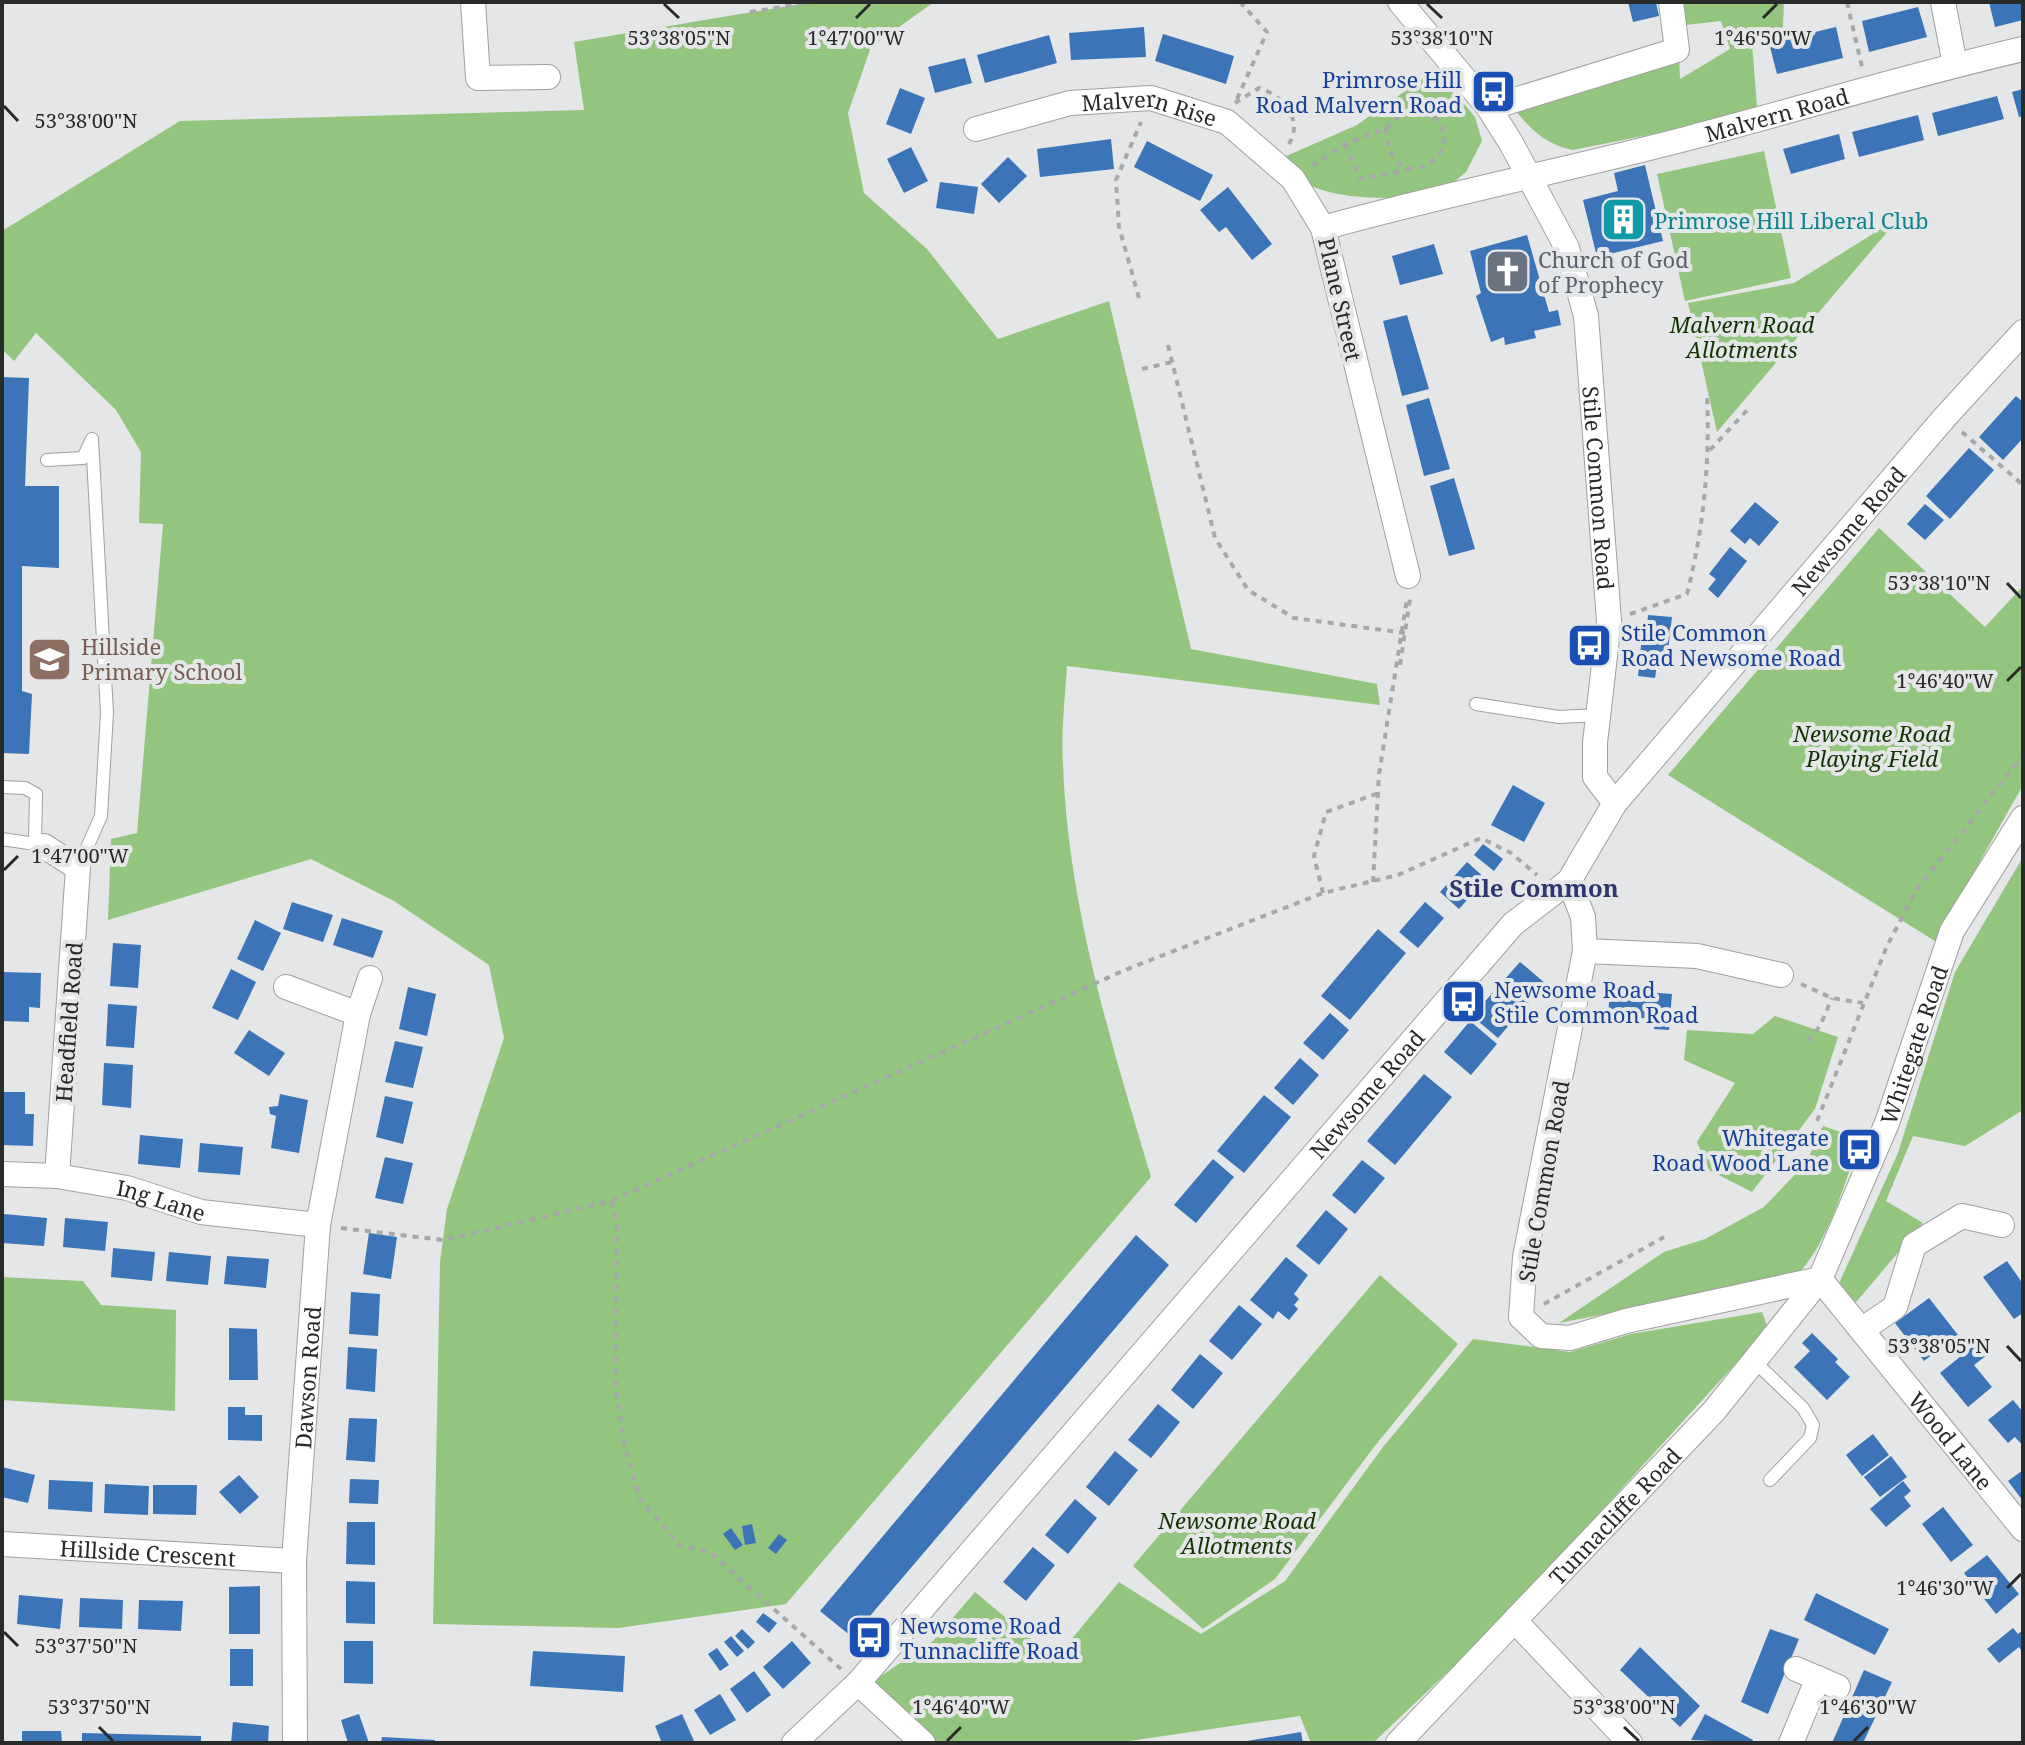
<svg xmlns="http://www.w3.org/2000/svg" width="2025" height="1745" font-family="'Noto Serif',serif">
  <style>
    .green { fill: #93c57e }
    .building { fill: #3b74b7 }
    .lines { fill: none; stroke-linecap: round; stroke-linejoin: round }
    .service-casing { stroke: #9fa0a2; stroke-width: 14 }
    .minor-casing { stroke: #9fa0a2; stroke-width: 26 }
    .path { stroke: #a7a8a9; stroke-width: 4; stroke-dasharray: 6 6; stroke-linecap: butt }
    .service { stroke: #fff; stroke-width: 12 }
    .minor { stroke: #fff; stroke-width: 24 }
    .ticks { fill: none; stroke: #292a2a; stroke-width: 3 }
    .labels { text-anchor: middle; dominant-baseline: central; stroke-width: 8; stroke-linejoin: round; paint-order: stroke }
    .transit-label { font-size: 22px; fill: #164399; stroke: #e5e6e7; text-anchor: start }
    .street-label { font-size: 22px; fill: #292a2a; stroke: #e5e6e7 }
    .culture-label { font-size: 22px; fill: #0d838f; stroke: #e5e6e7; text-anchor: start }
    .worship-label { font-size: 22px; fill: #5b616d; stroke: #e5e6e7; text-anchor: start }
    .park-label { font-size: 22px; font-style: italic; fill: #113400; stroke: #e5e6e7 }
    .education-label { font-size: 22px; fill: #785e54; stroke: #e5e6e7; text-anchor: start }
    .neighbourhood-label { font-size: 24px; font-weight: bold; fill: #2e3670; stroke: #e5e6e7 }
    .ticks-label { font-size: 20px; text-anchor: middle; fill: #292a2a; stroke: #e5e6e7; stroke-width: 8; stroke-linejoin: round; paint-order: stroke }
  </style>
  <rect width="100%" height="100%" fill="#e5e6e7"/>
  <g class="green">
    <path d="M812 2H934L871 47 848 113 864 193 927 249 998 339 1109 301 1191 649 1377 684 1380 705 1067 666C1065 698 1061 732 1063 764 1068 906 1111 1042 1151 1177L786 1604 618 1628 433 1624 440 1262 447 1209 504 1038 489 965 394 901 311 859 108 920 111 839 137 833 163 524 139 523 141 452 116 410 36 333 14 361 2 349V231L180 121 584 110 574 42Z"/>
    <path d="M1676 2H1784L1783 27 1752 43 1757 107 1688 127 1573 150C1545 145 1529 128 1512 106L1679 56 1680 79 1730 49 1721 21 1677 26Z"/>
    <path d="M1435 70 1475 117 1482 141 1466 172 1436 197C1378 197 1319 206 1275 161L1357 125Z"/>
    <polygon points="1764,151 1791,278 1685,301 1657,174"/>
    <polygon points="1900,217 1717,432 1688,303 1794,283"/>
    <polygon points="1879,528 1985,627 2023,586 2023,785 1935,941 1668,775"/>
    <polygon points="2023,857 2023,1110 1965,1146 1913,1136 1886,1201 1923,1223 1852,1307 1836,1290 1898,1153 1955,972"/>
    <polygon points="1775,1016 1838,1037 1815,1109 1752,1192 1709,1170 1697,1142 1735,1083 1684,1060 1687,1030 1753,1034"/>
    <path d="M1823 1126 1861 1139C1843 1185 1830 1242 1795 1277L1559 1323 1664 1252 1705 1239 1764 1207 1806 1163Z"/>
    <polygon points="1380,1275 1458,1344 1374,1447 1275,1579 1203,1629 1133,1566"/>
    <polygon points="2,1277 83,1281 101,1305 176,1310 175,1411 2,1400"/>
    <polygon points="1762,1312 1768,1328 1499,1623 1373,1743 1311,1743 1300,1716 1116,1743 933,1743 869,1684 933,1641 975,1592 1055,1659 1119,1582 1201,1634 1285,1581 1383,1447 1473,1339 1570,1352 1631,1334"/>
  </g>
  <g class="building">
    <polygon points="1628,2 1656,2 1659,16 1633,22"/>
    <polygon points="1989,2 2023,2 2023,20 1995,27"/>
    <polygon points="1918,7 1927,37 1869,52 1862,21"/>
    <polygon points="1144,27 1146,57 1071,60 1069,33"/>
    <polygon points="1836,27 1843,58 1777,74 1769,43"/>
    <polygon points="1163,34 1234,56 1226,84 1155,61"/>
    <polygon points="1049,35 1057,63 985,83 977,55"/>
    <polygon points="965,58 972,83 935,93 928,67"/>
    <polygon points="900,88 925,98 911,134 886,124"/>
    <polygon points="2023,89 2023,116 2019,117 2012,92"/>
    <polygon points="1997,96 2004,119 1938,136 1932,113"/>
    <polygon points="1918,115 1924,140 1859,157 1852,132"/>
    <polygon points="1839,134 1845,159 1791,174 1783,149"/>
    <polygon points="1111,139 1114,169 1040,177 1037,149"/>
    <polygon points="1147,141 1213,175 1200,201 1134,167"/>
    <polygon points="911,147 928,181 904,193 887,159"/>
    <polygon points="1008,157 1027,176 999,203 981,184"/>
    <polygon points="1645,165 1663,241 1597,257 1583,200 1618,191 1614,173"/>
    <polygon points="940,182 978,187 974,214 936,208"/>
    <polygon points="1228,187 1272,244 1252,260 1226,227 1219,232 1200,210"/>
    <polygon points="1527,235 1549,312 1558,310 1561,325 1534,331 1536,338 1505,345 1504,337 1491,342 1476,296 1481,293 1470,251"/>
    <polygon points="1434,244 1443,274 1400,285 1392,256"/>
    <polygon points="1407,315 1429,389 1402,396 1383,321"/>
    <polygon points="2,377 29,378 25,486 59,486 59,568 22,566 22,691 32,694 29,754 2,753"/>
    <polygon points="2016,396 2023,402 2023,438 2003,460 1979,437"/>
    <polygon points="1429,398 1450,469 1424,476 1406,405"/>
    <polygon points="1969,448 1994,470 1950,519 1926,496"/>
    <polygon points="1454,478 1475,549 1449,556 1430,486"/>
    <polygon points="1755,502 1779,522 1759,546 1750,538 1745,544 1730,531"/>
    <polygon points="1925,504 1944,520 1925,540 1907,524"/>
    <polygon points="1730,547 1747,561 1718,598 1708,589 1716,579 1709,574"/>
    <polygon points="1648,615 1672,617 1667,659 1658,658 1655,678 1638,676 1643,625 1647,625"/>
    <polygon points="1513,785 1545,803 1524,842 1491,825"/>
    <polygon points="1483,844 1503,859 1494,871 1474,855"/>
    <polygon points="1467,862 1486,879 1459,909 1440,892"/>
    <polygon points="292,902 333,915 323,942 283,929"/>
    <polygon points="1425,902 1444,918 1418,948 1399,932"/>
    <polygon points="342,918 383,931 373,958 333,945"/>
    <polygon points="255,920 281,933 263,971 237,959"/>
    <polygon points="1378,929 1406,953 1350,1020 1321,996"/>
    <polygon points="113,943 141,945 138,988 110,986"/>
    <polygon points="1520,962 1545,983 1498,1038 1472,1016"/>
    <polygon points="231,969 256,982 238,1020 212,1008"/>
    <polygon points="2,972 41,973 40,1008 29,1007 29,1022 2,1021"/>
    <polygon points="408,987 436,994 427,1036 399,1029"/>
    <polygon points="1610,989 1672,994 1669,1030 1654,1029 1655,1019 1608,1016"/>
    <polygon points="108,1004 137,1006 134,1048 106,1046"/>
    <polygon points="1330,1013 1349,1030 1323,1060 1303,1043"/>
    <polygon points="1470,1021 1497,1044 1471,1075 1444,1052"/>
    <polygon points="249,1030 285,1053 269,1076 234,1053"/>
    <polygon points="395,1041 423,1047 413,1088 385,1082"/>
    <polygon points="1300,1058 1319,1075 1293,1105 1274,1088"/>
    <polygon points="104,1063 133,1065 131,1108 102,1105"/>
    <polygon points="1424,1074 1452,1097 1395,1165 1367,1141"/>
    <polygon points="2,1092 25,1092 25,1114 34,1114 33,1146 2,1145"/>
    <polygon points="280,1094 308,1100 299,1153 271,1148 276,1116 270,1114 269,1107 278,1106"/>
    <polygon points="1264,1095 1291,1117 1244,1173 1217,1151"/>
    <polygon points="385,1096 413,1102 403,1144 376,1137"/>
    <polygon points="140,1135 183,1139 180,1168 138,1164"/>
    <polygon points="200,1143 243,1147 240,1175 198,1172"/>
    <polygon points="385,1157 413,1163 403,1204 375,1198"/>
    <polygon points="1213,1159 1234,1177 1196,1223 1174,1205"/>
    <polygon points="1362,1160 1385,1178 1355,1214 1332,1195"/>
    <polygon points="1326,1210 1348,1229 1319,1265 1296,1246"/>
    <polygon points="4,1214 47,1218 44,1246 2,1243"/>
    <polygon points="65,1218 108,1222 105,1251 63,1247"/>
    <polygon points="369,1233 397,1237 391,1279 363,1274"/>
    <polygon points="1136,1235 1169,1265 852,1637 820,1611"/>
    <polygon points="113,1248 155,1252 152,1281 111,1277"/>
    <polygon points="169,1252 211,1256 208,1285 166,1281"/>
    <polygon points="227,1256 269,1259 266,1288 224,1284"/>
    <polygon points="1286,1257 1308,1275 1294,1294 1299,1299 1294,1305 1298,1309 1289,1320 1278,1311 1273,1319 1250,1300"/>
    <polygon points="2007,1261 2023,1284 2023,1313 2014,1319 1983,1277"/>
    <polygon points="351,1292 380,1294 378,1336 349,1334"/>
    <polygon points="1929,1298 1958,1335 1924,1361 1895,1323"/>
    <polygon points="1239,1305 1262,1324 1232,1360 1209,1341"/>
    <polygon points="229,1328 257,1329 258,1380 229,1380"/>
    <polygon points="1812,1333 1838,1359 1835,1362 1850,1377 1827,1400 1794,1367 1810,1351 1802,1343"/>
    <polygon points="1977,1343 1987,1355 1974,1365 1992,1387 1968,1407 1940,1373"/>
    <polygon points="348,1347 377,1349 375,1392 346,1389"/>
    <polygon points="1200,1354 1223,1373 1193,1409 1171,1390"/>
    <polygon points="2013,1400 2023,1412 2023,1446 2015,1437 2008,1443 1988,1420"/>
    <polygon points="1158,1404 1180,1422 1151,1458 1128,1440"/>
    <polygon points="228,1407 245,1407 245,1415 262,1415 262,1441 228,1440"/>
    <polygon points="349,1418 377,1419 375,1462 346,1460"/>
    <polygon points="1873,1434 1889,1455 1862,1476 1846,1455"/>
    <polygon points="1115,1451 1138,1470 1109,1506 1086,1487"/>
    <polygon points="1891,1456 1907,1477 1880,1497 1864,1477"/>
    <polygon points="2,1467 35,1475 28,1503 2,1497"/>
    <polygon points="2023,1470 2023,1501 2008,1481"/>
    <polygon points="239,1475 259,1497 240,1514 219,1492"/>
    <polygon points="350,1479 379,1480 378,1504 349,1503"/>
    <polygon points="49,1480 93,1482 92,1512 48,1509"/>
    <polygon points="1903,1481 1911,1491 1904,1497 1911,1506 1886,1527 1870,1509"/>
    <polygon points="105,1484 149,1486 148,1515 104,1513"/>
    <polygon points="153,1485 197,1485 196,1515 153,1514"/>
    <polygon points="1075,1499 1097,1518 1068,1554 1045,1535"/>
    <polygon points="1943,1507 1973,1545 1951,1562 1922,1524"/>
    <polygon points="347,1522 375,1522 375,1565 346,1564"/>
    <polygon points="752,1524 756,1543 745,1545 742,1526"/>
    <polygon points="731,1528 743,1545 735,1550 723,1534"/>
    <polygon points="779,1534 787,1540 776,1554 768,1548"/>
    <polygon points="1033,1547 1055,1565 1026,1601 1003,1582"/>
    <polygon points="1987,1555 2019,1594 1996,1614 1964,1573"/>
    <polygon points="346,1581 375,1582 375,1624 346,1623"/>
    <polygon points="260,1586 260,1634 229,1634 229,1587"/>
    <polygon points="1816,1593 1889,1629 1875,1655 1804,1620"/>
    <polygon points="19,1595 63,1599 60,1629 17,1624"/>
    <polygon points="80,1598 123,1600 122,1629 79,1627"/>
    <polygon points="139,1600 183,1601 181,1631 138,1629"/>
    <polygon points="763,1613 777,1623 769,1633 756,1622"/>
    <polygon points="2013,1628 2018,1634 2023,1630 2023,1653 2019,1647 1999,1663 1987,1649"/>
    <polygon points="742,1629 755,1642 748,1649 735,1636"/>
    <polygon points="1770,1629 1799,1639 1768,1714 1741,1702"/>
    <polygon points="731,1636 744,1651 737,1657 724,1642"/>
    <polygon points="344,1641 373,1641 373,1684 344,1683"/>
    <polygon points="792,1641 811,1663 783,1689 763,1667"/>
    <polygon points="1640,1647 1700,1706 1680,1727 1620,1670"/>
    <polygon points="717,1648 729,1665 720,1671 708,1654"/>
    <rect x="230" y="1649" width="23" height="37"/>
    <polygon points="533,1651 625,1656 623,1692 530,1686"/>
    <polygon points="1864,1670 1892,1682 1863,1743 1832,1743"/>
    <polygon points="754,1671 771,1695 747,1713 730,1689"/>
    <polygon points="720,1694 736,1720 710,1735 694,1710"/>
    <polygon points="359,1714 369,1743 348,1743 341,1720"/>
    <polygon points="682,1714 694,1741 662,1743 655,1726"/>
    <polygon points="1705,1714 1753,1740 1752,1743 1691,1740"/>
    <polygon points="233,1722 269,1726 268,1743 231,1743"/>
    <polygon points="22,1731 61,1731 62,1743 22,1743"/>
    <polygon points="1301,1732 1303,1743 1247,1743 1247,1741"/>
    <polygon points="82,1733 201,1736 201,1743 82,1743"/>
    <polygon points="382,1737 435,1740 435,1743 381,1743"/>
  </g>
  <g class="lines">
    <defs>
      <g id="service">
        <polyline points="47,460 83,458 92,439 107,713 101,816 78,868"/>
        <polyline points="1476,704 1559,717 1598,715"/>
        <polyline points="2,787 25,788 36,794 35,843"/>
        <polyline points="2,839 42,845"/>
        <polyline points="1754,1361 1803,1408 1813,1425 1810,1438 1770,1480"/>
      </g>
      <g id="minor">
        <polyline points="473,2 478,78 548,77"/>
        <path id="s1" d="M1400 2 1489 108 1511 143 1567 248 1586 316 1609 621 1595 743V777L1615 803"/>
        <polyline points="1943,2 1955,65"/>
        <polyline points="1489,108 1677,50 1671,2"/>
        <path id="s2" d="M976 129 1070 103 1151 98 1227 122 1293 179 1323 228"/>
        <path id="s3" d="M1408 576 1323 228C1444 194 1567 170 1689 138 1800 109 1910 75 2023 49"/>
        <polyline points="44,846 78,868 57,1176"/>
        <polyline points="1569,881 1583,917 1585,951 1525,1257 1521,1317 1541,1336 1570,1338 1626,1321 1820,1279"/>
        <polyline points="1585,951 1697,956 1781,975"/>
        <polyline points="286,987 358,1014"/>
        <path id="s4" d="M2 1174 57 1176 127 1188 201 1212 318 1225"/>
        <path id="s5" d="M1820 1279 2023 1529"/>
        <polyline points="1863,1329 1895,1307 1914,1245 1962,1216 2002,1225"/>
        <path id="s6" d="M2 1544 294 1561"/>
        <polyline points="1515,1621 1630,1743"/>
        <polyline points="1796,1669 1838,1687"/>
        <polyline points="858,1683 923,1743"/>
        <path id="s7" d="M295 1743 294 1561 318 1225 358 1014 370 978"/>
        <path id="s8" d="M794 1743 858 1683 1513 924 1569 881 1615 803 1945 417 2023 332"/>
        <path id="s9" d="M1398 1743 1714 1411 1820 1279 1887 1123 1952 931 2023 818"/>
        <polyline points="1791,1743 1818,1678"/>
      </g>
    </defs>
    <use href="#service" class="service-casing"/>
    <use href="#minor" class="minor-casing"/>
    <g class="path">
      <polyline points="1847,2 1862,67"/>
      <polyline points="750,12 812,2"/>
      <polyline points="1237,99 1267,32 1240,2"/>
      <path d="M1235 103 1259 88C1282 95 1304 119 1289 144"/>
      <path d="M1386 128C1389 214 1488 141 1421 109"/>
      <polyline points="1345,144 1360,179 1408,170"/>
      <polyline points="1312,166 1345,144 1386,128 1402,113 1423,107 1440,85"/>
      <polyline points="1139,298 1119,227 1116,180 1141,122"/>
      <polyline points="1168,345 1215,538 1248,590 1294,618 1405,633"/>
      <polyline points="1142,369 1172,362"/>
      <polyline points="1962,432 2023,485"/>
      <polyline points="1710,450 1751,406"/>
      <path d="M1630 614 1687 594C1704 526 1710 463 1707 393"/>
      <polyline points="1400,665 1410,599"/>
      <polyline points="1373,882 1379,774 1407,599"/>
      <polyline points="1323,893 1314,856 1326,812 1379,793"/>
      <polyline points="1801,984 1832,998 1863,1003"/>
      <polyline points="1808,1041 1820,1026 1832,998"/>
      <polyline points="1817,1121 1887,946 1917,889 2023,755"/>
      <polyline points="611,1201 617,1222 616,1390 625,1448 640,1499 680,1546 710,1552 841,1669"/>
      <polyline points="341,1228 443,1240 611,1201 1125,970 1323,893 1398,875 1481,838 1511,853 1537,875"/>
      <polyline points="1544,1304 1664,1237"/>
    </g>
    <use href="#service" class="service"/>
    <use href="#minor" class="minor"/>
  </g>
  <path class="ticks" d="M664 4 679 18M1427 4 1442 18M856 18 870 4M1763 18 1777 4M4 106 18 121M2007 583 2021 598M2007 681 2021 667M4 870 18 856M2007 1346 2021 1361M2007 1588 2021 1574M4 1632 18 1646M99 1727 113 1741M1624 1727 1639 1741M947 1741 961 1727M1854 1741 1868 1727"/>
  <defs>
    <symbol id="bus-square" viewBox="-11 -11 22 22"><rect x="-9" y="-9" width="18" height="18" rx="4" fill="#1a4fb4" stroke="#e5e6e7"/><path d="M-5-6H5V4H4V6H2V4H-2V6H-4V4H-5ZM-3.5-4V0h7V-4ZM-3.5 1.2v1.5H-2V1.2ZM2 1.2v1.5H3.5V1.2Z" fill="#fff"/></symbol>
    <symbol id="building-square" viewBox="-11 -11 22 22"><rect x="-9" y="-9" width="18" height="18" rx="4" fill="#0f9aa8" stroke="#e5e6e7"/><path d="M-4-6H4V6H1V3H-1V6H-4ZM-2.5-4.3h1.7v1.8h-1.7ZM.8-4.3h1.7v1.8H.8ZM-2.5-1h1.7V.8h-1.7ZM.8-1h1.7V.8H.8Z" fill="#fff"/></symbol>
    <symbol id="church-square" viewBox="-11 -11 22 22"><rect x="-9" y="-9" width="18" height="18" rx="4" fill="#6b7280" stroke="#e5e6e7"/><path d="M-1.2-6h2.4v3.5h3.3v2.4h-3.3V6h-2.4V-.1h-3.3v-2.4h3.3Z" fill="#fff"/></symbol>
    <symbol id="school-square" viewBox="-11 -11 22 22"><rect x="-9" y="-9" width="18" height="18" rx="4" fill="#8d6e63" stroke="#e5e6e7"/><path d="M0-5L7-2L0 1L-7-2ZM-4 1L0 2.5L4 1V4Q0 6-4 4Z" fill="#fff"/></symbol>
  </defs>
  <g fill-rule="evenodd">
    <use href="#bus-square" x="1468" y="66" width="51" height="51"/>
    <use href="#building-square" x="1598" y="194" width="51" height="51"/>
    <use href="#church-square" x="1482" y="246" width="51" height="51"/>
    <use href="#bus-square" x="1564" y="620" width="51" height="51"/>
    <use href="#school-square" x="24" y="634" width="51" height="51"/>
    <use href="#bus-square" x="1438" y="976" width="51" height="51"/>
    <use href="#bus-square" x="1834" y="1124" width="51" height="51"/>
    <use href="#bus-square" x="844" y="1612" width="51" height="51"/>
  </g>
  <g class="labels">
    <g class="transit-label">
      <text x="1462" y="79" text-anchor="end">Primrose Hill<tspan x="1462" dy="25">Road Malvern Road</tspan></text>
      <text x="1621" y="632">Stile Common<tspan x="1621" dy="25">Road Newsome Road</tspan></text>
      <text x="1494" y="989">Newsome Road<tspan x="1494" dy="25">Stile Common Road</tspan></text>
      <text x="1829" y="1137" text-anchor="end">Whitegate<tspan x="1829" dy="25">Road Wood Lane</tspan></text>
      <text x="900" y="1625">Newsome Road<tspan x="900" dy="25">Tunnacliffe Road</tspan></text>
    </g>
    <g class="street-label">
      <text stroke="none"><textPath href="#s2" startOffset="178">Malvern Rise</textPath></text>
      <text stroke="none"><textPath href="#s3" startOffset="826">Malvern Road</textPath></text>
      <text transform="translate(1341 299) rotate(77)">Plane Street</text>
      <text stroke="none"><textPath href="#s1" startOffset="542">Stile Common Road</textPath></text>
      <text stroke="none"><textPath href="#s8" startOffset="1610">Newsome Road</textPath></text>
      <text transform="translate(68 1022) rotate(-86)">Headfield Road</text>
      <text stroke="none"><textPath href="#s9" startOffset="880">Whitegate Road</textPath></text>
      <text stroke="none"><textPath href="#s8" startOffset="866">Newsome Road</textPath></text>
      <text transform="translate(1543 1181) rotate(-80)">Stile Common Road</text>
      <text stroke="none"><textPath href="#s4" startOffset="162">Ing Lane</textPath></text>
      <text stroke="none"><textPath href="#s7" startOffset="366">Dawson Road</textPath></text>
      <text stroke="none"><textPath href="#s5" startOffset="208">Wood Lane</textPath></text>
      <text stroke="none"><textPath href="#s9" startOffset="314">Tunnacliffe Road</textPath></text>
      <text stroke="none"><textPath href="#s6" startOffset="146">Hillside Crescent</textPath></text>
    </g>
    <g class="culture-label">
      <text x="1654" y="220">Primrose Hill Liberal Club</text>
    </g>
    <g class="worship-label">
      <text x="1538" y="259">Church of God<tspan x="1538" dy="25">of Prophecy</tspan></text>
    </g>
    <g class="park-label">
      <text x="1742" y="324">Malvern Road<tspan x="1742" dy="25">Allotments</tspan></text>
      <text x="1872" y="733">Newsome Road<tspan x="1872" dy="25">Playing Field</tspan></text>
      <text x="1237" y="1520">Newsome Road<tspan x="1237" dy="25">Allotments</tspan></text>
    </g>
    <g class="education-label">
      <text x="81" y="646">Hillside<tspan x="81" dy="25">Primary School</tspan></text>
    </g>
    <g class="neighbourhood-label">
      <text x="1534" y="887">Stile Common</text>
    </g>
  </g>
  <g class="ticks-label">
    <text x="679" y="45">53°38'05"N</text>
    <text x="856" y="45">1°47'00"W</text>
    <text x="1442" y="45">53°38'10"N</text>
    <text x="1763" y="45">1°46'50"W</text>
    <text x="86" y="128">53°38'00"N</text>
    <text x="1939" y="590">53°38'10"N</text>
    <text x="1945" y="688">1°46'40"W</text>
    <text x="80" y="863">1°47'00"W</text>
    <text x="1939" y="1353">53°38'05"N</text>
    <text x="1945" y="1595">1°46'30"W</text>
    <text x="86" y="1653">53°37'50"N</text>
    <text x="961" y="1714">1°46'40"W</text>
    <text x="99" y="1714">53°37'50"N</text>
    <text x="1624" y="1714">53°38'00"N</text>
    <text x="1868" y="1714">1°46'30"W</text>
  </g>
  <rect width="2025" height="1745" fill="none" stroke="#292a2a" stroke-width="8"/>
</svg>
